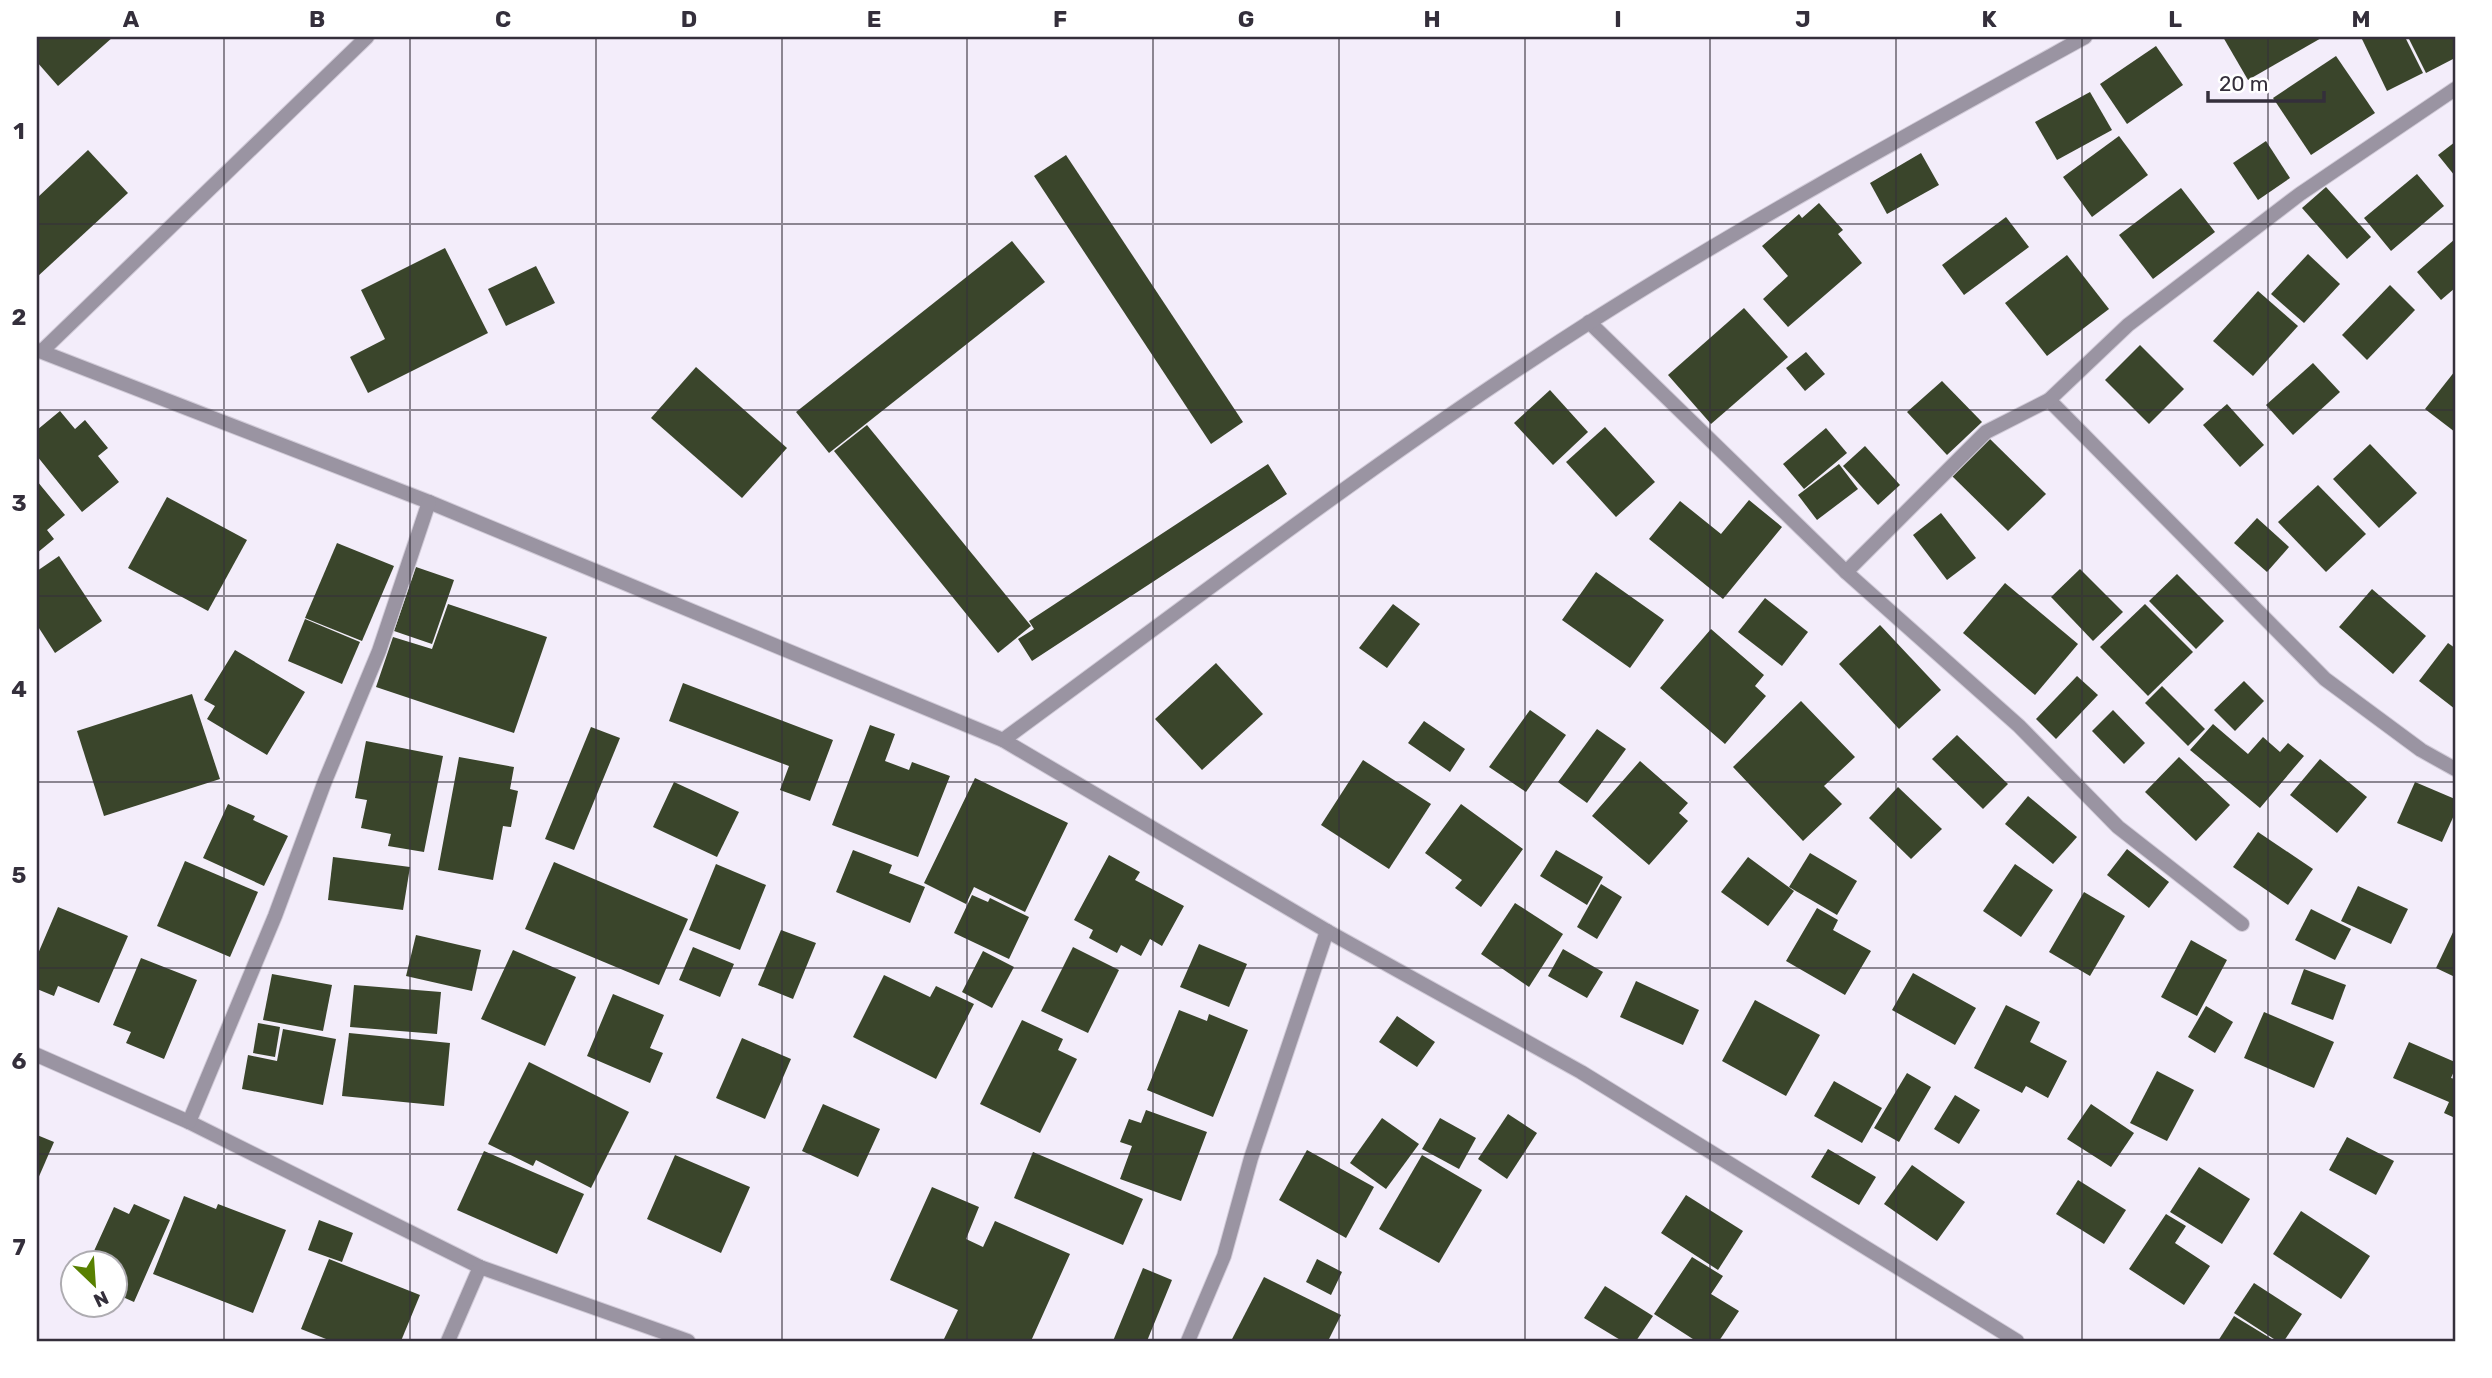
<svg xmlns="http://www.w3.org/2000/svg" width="2492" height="1378" font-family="Rubik,sans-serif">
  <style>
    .building { fill: #3a452b }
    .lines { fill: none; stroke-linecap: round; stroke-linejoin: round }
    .street-casing { stroke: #d1cbd8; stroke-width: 16 }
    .street { stroke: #9a94a2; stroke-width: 14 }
    .grid { fill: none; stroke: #342f3b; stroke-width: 2; stroke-opacity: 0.55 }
    .neatline { fill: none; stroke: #342f3b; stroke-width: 2.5 }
    .grid-label { font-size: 23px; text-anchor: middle; font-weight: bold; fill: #342f3b }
  </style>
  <rect width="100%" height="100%" fill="#f3edfa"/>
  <g class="building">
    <polygon points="37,37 113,37 58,86 37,62"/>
    <polygon points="2223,37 2323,37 2248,80"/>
    <polygon points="2361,37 2405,37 2423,73 2387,91"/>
    <polygon points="2408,37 2455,37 2455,58 2426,73"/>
    <polygon points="2156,46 2183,85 2127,124 2100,84"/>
    <polygon points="2336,56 2375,113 2311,155 2273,98"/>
    <polygon points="2090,92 2112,130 2057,160 2035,122"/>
    <polygon points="2119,136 2148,175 2092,217 2063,177"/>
    <polygon points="2266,141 2290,178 2258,200 2233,163"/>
    <polygon points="2455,142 2455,176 2438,155"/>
    <polygon points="88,150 128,193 37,277 37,198"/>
    <polygon points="1921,153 1939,185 1887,214 1870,183"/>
    <polygon points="1066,155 1243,422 1211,444 1034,176"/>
    <polygon points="2417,174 2444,206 2391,251 2364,218"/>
    <polygon points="2326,187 2371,237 2347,259 2302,208"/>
    <polygon points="2181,188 2215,232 2153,279 2119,235"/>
    <polygon points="1819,203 1843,230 1838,234 1862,263 1788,327 1763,299 1788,276 1762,246 1799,214 1802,218"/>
    <polygon points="2006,217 2029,247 1964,295 1942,265"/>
    <polygon points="2455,239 2455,288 2441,300 2417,272"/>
    <polygon points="1012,241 1045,282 829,453 796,412"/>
    <polygon points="445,248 488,333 368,393 350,357 385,339 361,290"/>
    <polygon points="2308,254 2340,284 2304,323 2271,294"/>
    <polygon points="2067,255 2109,309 2047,356 2005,303"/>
    <polygon points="536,266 555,303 506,326 488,289"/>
    <polygon points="2390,285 2415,310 2367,360 2342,335"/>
    <polygon points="2258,291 2298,326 2253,376 2213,341"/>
    <polygon points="1744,308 1788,357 1711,424 1668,375"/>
    <polygon points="2140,345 2184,389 2149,424 2105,380"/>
    <polygon points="1806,352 1825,374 1805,391 1786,368"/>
    <polygon points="2313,363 2340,392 2293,435 2266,405"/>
    <polygon points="696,367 787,448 742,498 651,418"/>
    <polygon points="2455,371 2455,432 2425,409"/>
    <polygon points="1942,381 1982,422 1947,455 1907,412"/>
    <polygon points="1550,390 1588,432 1553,465 1514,423"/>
    <polygon points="2227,404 2264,445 2240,467 2203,425"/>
    <polygon points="60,411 75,429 85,420 108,448 98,456 119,482 82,512 37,456 37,430"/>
    <polygon points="867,425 1031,626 998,653 834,451"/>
    <polygon points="1605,427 1655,482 1616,517 1566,462"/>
    <polygon points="1826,428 1847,453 1804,489 1783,464"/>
    <polygon points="1989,438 2046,494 2008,531 1952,476"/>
    <polygon points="2370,444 2417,493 2379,528 2333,479"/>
    <polygon points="1865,446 1900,485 1878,505 1843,466"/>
    <polygon points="1268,464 1287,494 1032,661 1018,639 1034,629 1029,621"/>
    <polygon points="1839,464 1858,489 1817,520 1798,495"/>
    <polygon points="37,481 65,515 47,530 54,539 37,553"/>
    <polygon points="2318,485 2366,534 2326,572 2278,522"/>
    <polygon points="167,497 247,540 208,611 128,568"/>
    <polygon points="1749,500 1782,527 1723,599 1649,539 1680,501 1721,534"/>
    <polygon points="1941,513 1976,558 1947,580 1913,535"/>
    <polygon points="2257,518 2289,547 2267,572 2234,543"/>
    <polygon points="337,543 394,566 362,641 305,618"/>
    <polygon points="59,556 102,621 55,653 37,625 37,571"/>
    <polygon points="416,567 454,580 432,644 394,631"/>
    <polygon points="2080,569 2123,612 2093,641 2051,597"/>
    <polygon points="1596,572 1664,620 1630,668 1562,620"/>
    <polygon points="2177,574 2224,621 2196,649 2149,601"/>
    <polygon points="2005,583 2078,644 2035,695 1963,633"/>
    <polygon points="2372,589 2426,636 2393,674 2339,627"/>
    <polygon points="1765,598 1808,632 1782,666 1738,632"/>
    <polygon points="448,604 547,637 514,733 376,687 393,637 432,649"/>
    <polygon points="1393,604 1420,624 1387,668 1359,648"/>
    <polygon points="2145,604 2193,652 2148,696 2100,647"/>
    <polygon points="305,619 360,642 342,684 288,661"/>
    <polygon points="1880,625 1941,690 1899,729 1839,664"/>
    <polygon points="1711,629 1764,675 1755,686 1766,696 1725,744 1660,688"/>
    <polygon points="2448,643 2455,648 2455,709 2419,681"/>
    <polygon points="235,650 305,692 267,755 207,719 215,706 204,700"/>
    <polygon points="1216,663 1263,714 1202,770 1155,719"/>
    <polygon points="2077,676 2098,695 2056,739 2036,719"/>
    <polygon points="2244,681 2264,701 2235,731 2214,710"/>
    <polygon points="683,683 833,740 810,801 780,790 789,766 669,721"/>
    <polygon points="2162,686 2205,729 2188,746 2145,703"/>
    <polygon points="192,694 220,779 104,816 77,731"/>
    <polygon points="1801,701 1855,757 1824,786 1842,804 1803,841 1733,767"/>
    <polygon points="1530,710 1566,735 1526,792 1489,767"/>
    <polygon points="2113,710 2145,743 2124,764 2092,731"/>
    <polygon points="1424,721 1465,749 1450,772 1408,743"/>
    <polygon points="2213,724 2248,754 2263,737 2280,752 2288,743 2304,756 2260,808 2190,750"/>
    <polygon points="870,725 895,734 885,761 909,770 912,762 950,776 918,857 832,825"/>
    <polygon points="591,727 620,738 574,850 545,839"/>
    <polygon points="1597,729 1626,749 1587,803 1558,782"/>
    <polygon points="1957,735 2008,784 1983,809 1932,759"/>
    <polygon points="366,741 443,756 424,852 388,846 391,834 361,828 367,800 355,798"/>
    <polygon points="459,757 514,767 510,789 518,791 511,827 503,826 493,880 438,870"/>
    <polygon points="2179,757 2230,805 2196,841 2145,792"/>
    <polygon points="2320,759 2367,797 2337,833 2290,795"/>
    <polygon points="1363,760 1431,804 1389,869 1321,825"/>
    <polygon points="1640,761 1688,803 1679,813 1688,821 1649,865 1592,816"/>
    <polygon points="975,778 1068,823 1025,912 974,887 966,904 924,883"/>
    <polygon points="674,782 739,812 717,857 653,827"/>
    <polygon points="2415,782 2455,799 2455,813 2442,842 2397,823"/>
    <polygon points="1898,787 1942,829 1911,859 1869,818"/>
    <polygon points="2028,796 2077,837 2053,864 2005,824"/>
    <polygon points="228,804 255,816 253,820 288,836 264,886 203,858"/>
    <polygon points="1461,804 1523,849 1481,907 1455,888 1462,880 1425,853"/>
    <polygon points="2258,832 2313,869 2288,905 2233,867"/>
    <polygon points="2127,849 2169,882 2149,908 2107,875"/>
    <polygon points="853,850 892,865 889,873 925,887 910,923 836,892"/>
    <polygon points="1556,850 1603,877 1587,905 1540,876"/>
    <polygon points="1810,853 1857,881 1837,915 1789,887"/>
    <polygon points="1109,855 1140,872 1135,880 1184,906 1162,946 1150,939 1141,956 1121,945 1117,953 1089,938 1093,930 1074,920"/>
    <polygon points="333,857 410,867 403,910 328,900"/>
    <polygon points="1748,857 1794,891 1768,926 1721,892"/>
    <polygon points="185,861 258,892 230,957 157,926"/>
    <polygon points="554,862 688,919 659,985 525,929"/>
    <polygon points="716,864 766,885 740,950 689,930"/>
    <polygon points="2015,864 2053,890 2021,937 1983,911"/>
    <polygon points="1601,884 1622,897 1597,939 1577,927"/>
    <polygon points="2358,886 2408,909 2391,944 2341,921"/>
    <polygon points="2084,892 2125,916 2090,976 2049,952"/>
    <polygon points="972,895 988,902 990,898 1029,917 1009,959 954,933"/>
    <polygon points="1515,903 1563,934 1529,987 1481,954"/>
    <polygon points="58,907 128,936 99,1003 58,986 54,996 37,989 37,956"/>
    <polygon points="1817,908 1838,920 1833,930 1871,951 1845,995 1786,961"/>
    <polygon points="2311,909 2351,929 2335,960 2295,940"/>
    <polygon points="2455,928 2455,977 2436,968"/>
    <polygon points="781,930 816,943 793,999 758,985"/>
    <polygon points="416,935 481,950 472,991 406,976"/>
    <polygon points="2191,940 2227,960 2197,1016 2161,997"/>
    <polygon points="1199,944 1247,964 1229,1007 1180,987"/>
    <polygon points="693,947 734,964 720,997 679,980"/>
    <polygon points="1073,947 1119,970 1088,1033 1041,1011"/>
    <polygon points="1563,949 1603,972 1587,998 1548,976"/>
    <polygon points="513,950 576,977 545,1046 481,1019"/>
    <polygon points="983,951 1014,967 992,1008 962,992"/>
    <polygon points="141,958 197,980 164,1059 126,1043 131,1032 113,1025"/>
    <polygon points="2304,969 2346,985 2333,1020 2291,1004"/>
    <polygon points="1913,973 1976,1008 1955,1045 1892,1010"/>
    <polygon points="272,974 332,985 323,1031 263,1020"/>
    <polygon points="884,975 930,997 936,986 974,1004 936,1079 853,1037"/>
    <polygon points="1636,981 1699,1010 1683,1045 1620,1017"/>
    <polygon points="354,985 441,992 437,1034 350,1027"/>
    <polygon points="613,994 664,1015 650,1048 663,1053 650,1083 587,1056"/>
    <polygon points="1755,1000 1820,1035 1786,1096 1722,1061"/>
    <polygon points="2006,1005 2040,1022 2030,1042 2067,1061 2048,1098 2026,1086 2022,1093 1974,1068"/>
    <polygon points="2206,1006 2233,1022 2215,1053 2188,1037"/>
    <polygon points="1179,1010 1207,1021 1209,1014 1248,1030 1213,1117 1147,1090"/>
    <polygon points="2264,1012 2334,1042 2314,1088 2244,1058"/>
    <polygon points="1397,1016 1435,1042 1417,1067 1379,1042"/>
    <polygon points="1022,1020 1063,1039 1058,1050 1077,1059 1040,1133 980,1104"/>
    <polygon points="258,1023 280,1027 275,1057 253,1053"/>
    <polygon points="283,1029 336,1039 323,1105 242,1089 248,1055 277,1061"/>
    <polygon points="349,1033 450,1043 444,1106 342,1096"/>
    <polygon points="742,1038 791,1059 765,1119 716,1098"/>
    <polygon points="2409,1042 2455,1062 2455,1069 2451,1078 2455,1079 2455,1118 2444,1113 2449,1102 2393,1078"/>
    <polygon points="529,1062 629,1112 591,1188 536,1160 533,1166 488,1144"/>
    <polygon points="2157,1071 2194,1090 2167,1141 2130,1123"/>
    <polygon points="1907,1073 1931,1087 1899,1142 1874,1128"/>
    <polygon points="1834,1081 1882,1108 1862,1143 1814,1116"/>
    <polygon points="1955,1095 1980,1110 1959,1144 1934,1129"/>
    <polygon points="823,1104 880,1129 858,1177 802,1151"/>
    <polygon points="2091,1104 2134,1133 2111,1167 2067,1139"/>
    <polygon points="1146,1110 1207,1132 1181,1201 1120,1179 1132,1146 1120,1142 1129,1119 1141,1123"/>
    <polygon points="1508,1114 1537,1133 1507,1179 1478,1159"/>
    <polygon points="1382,1118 1419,1144 1386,1189 1350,1163"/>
    <polygon points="1440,1118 1476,1138 1459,1169 1422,1149"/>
    <polygon points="37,1135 54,1142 37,1181"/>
    <polygon points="2347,1137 2394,1161 2376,1195 2329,1170"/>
    <polygon points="1828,1149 1876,1177 1859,1205 1811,1177"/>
    <polygon points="1307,1150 1374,1187 1346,1238 1279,1200"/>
    <polygon points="484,1151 584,1194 557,1254 457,1210"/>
    <polygon points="1033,1152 1143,1199 1123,1245 1014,1198"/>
    <polygon points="675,1155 750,1187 721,1253 647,1219"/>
    <polygon points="1422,1155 1482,1190 1439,1263 1379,1229"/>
    <polygon points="1912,1165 1965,1202 1937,1241 1884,1204"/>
    <polygon points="2199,1167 2250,1199 2222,1244 2170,1212"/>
    <polygon points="2078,1180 2126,1210 2104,1244 2056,1214"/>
    <polygon points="932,1187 979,1207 966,1239 983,1247 995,1221 1070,1254 1031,1341 943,1341 958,1310 890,1280"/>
    <polygon points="1686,1195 1743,1231 1718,1270 1661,1233"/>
    <polygon points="184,1196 216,1209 218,1204 286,1230 253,1313 153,1274"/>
    <polygon points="134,1204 170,1220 134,1302 116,1294 116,1262 89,1262 114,1207 129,1214"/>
    <polygon points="2301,1211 2370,1256 2341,1299 2273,1254"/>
    <polygon points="2166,1214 2186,1226 2175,1243 2210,1266 2184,1305 2129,1269"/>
    <polygon points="319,1220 353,1233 342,1262 308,1250"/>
    <polygon points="1692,1257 1723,1276 1711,1294 1739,1311 1719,1341 1696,1341 1654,1314"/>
    <polygon points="329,1259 420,1295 401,1341 331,1341 301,1329"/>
    <polygon points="1317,1259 1342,1272 1331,1295 1306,1282"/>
    <polygon points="1143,1268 1172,1280 1147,1341 1113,1341"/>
    <polygon points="1264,1277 1341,1315 1328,1341 1231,1341"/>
    <polygon points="2254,1283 2302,1314 2284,1341 2277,1341 2234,1313"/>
    <polygon points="1605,1286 1653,1316 1636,1341 1622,1341 1584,1318"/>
    <polygon points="2234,1316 2275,1341 2218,1341"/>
  </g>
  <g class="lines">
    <defs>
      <g id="street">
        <polyline points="1589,322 1846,572 2019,726 2118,827 2242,924"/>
        <polyline points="37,350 429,502 1003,740 1327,931 1581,1072 2017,1341"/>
        <polyline points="42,351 367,37"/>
        <polyline points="2049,400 2325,679 2421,750 2455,769"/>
        <polyline points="1846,572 1986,432 2049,400 2128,325 2300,194 2455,89"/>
        <path d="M1003 740C1197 598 1388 451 1590 322 1751 220 1918 129 2085 37"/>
        <polyline points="37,1055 189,1122 480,1267 688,1341"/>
        <polyline points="189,1122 275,916 325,781 379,651 429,502"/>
        <polyline points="448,1341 480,1267"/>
        <polyline points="1188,1341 1224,1256 1251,1158 1327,931"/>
      </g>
    </defs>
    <use href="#street" class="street-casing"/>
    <use href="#street" class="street"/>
  </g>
  <path class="grid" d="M224 37V1341M410 37V1341M596 37V1341M782 37V1341M967 37V1341M1153 37V1341M1339 37V1341M1525 37V1341M1710 37V1341M1896 37V1341M2082 37V1341M2268 37V1341M37 224H2455M37 410H2455M37 596H2455M37 782H2455M37 968H2455M37 1154H2455"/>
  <rect width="2492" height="1378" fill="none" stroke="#ffffff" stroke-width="77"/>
  <g transform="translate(94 1284) rotate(155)"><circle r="33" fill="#ffffff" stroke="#aeacb1" stroke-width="2"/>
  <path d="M0-5L12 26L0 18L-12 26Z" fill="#588000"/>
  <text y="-10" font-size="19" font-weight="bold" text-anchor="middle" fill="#342f3b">N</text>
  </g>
  <path d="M2208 91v10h116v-10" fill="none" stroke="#342f3b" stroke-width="3.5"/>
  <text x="2219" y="91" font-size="21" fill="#342f3b" stroke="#ffffff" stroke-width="5" paint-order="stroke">20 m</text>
  <rect x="38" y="38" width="2416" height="1302" class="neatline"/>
  <g class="grid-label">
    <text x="131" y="27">A</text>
    <text x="317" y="27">B</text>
    <text x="503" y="27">C</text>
    <text x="689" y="27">D</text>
    <text x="874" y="27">E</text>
    <text x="1060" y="27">F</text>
    <text x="1246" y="27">G</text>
    <text x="1432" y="27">H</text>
    <text x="1618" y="27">I</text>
    <text x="1803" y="27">J</text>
    <text x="1989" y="27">K</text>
    <text x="2175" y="27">L</text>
    <text x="2361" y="27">M</text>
    <text x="19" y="139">1</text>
    <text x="19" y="325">2</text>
    <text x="19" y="511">3</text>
    <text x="19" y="697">4</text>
    <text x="19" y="883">5</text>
    <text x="19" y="1069">6</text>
    <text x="19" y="1255">7</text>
  </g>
</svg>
